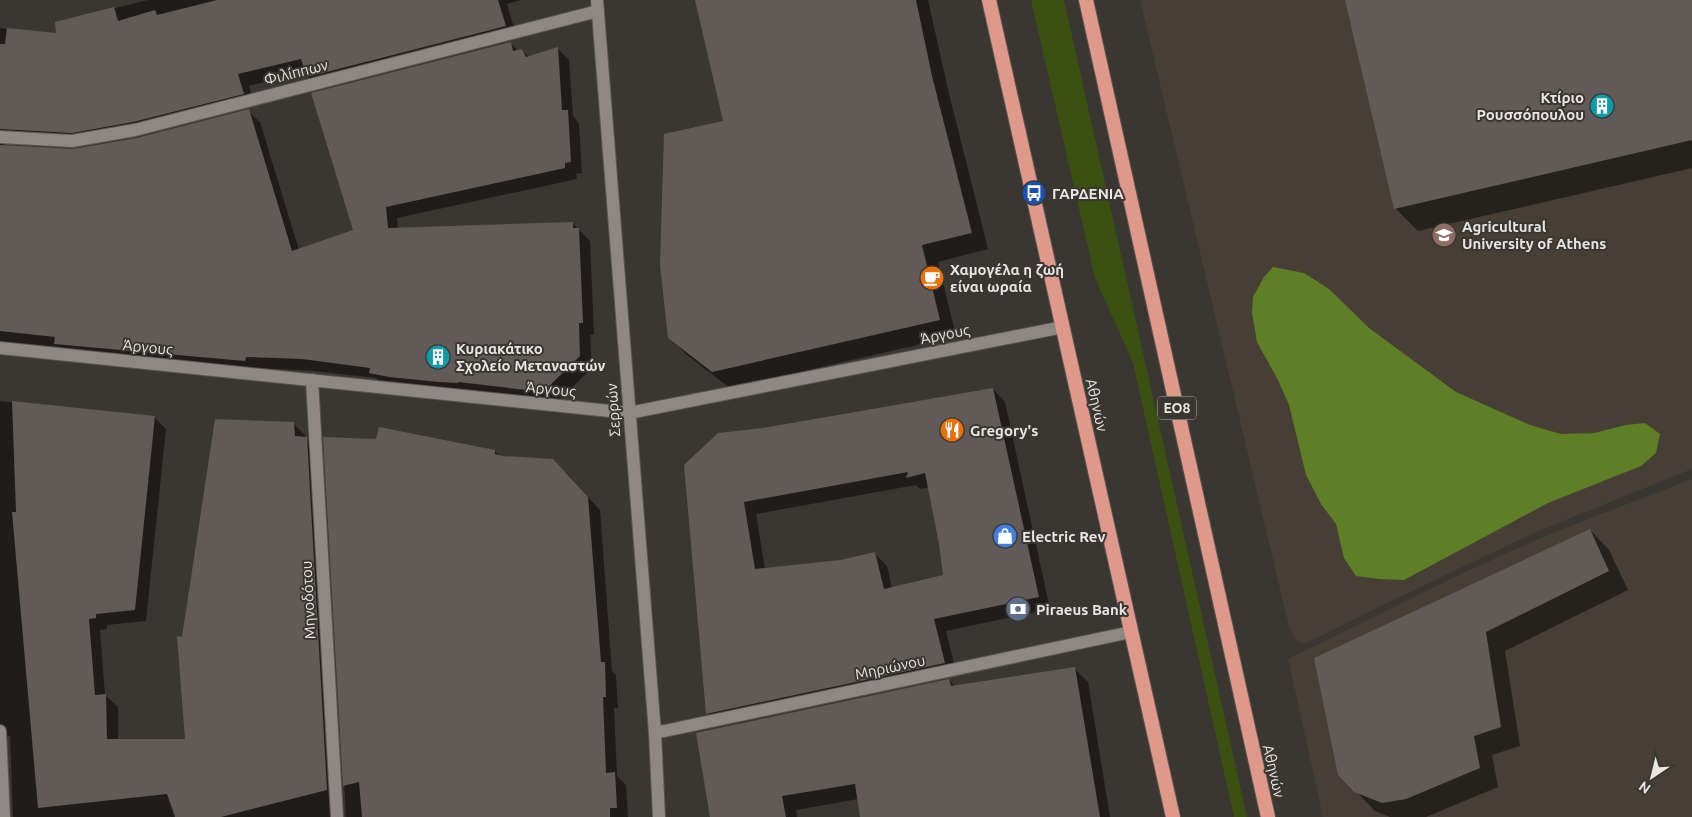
<svg xmlns="http://www.w3.org/2000/svg" width="1692" height="817" font-family="Ubuntu,sans-serif">
  <style>
    .built { fill: #473e36 }
    .green { fill: #3a5010 }
    .forest { fill: #5f7f26 }
    .shadow { fill: #0007; fill-rule: evenodd }
    .building { fill: #605b57; fill-rule: evenodd }
    .lines { fill: none; stroke-linecap: round; stroke-linejoin: round }
    .minor-casing { stroke: #595552; stroke-width: 14 }
    .trunk-casing { stroke: #595552; stroke-width: 16 }
    .minor { stroke: #8d8883; stroke-width: 12 }
    .trunk { stroke: #de998a; stroke-width: 14 }
    .labels { text-anchor: middle; dominant-baseline: central; stroke-width: 4; stroke-linejoin: round; paint-order: stroke }
    .shield { fill: #3a3632; stroke: #b4b0ad; stroke-width: 1 }
    .shield-label { font-size: 14px; font-weight: bold; fill: #e8e5e2 }
    .street-label { font-size: 15px; fill: #e8e5e2; stroke: #3a3632 }
    .poi-label { font-size: 15px; font-weight: bold; fill: #e8e5e2; stroke: #3a3632; text-anchor: start }
  </style>
  <rect width="100%" height="100%" fill="#3a3632"/>
  <g class="built">
    <polygon points="1140,0 1692,0 1692,469 1538,531 1387,603 1317,638 1306,643 1299,642 1293,636 1289,627"/>
    <polygon points="1692,479 1692,817 1323,817 1288,659 1467,571 1550,534"/>
  </g>
  <polygon class="green" points="1031,0 1064,0 1247,817 1234,817 1133,363 1095,278"/>
  <polygon class="forest" points="1273,267 1304,273 1329,289 1369,328 1456,392 1530,425 1561,434 1594,433 1626,425 1645,423 1660,434 1656,453 1641,466 1548,503 1404,580 1379,579 1356,576 1344,558 1336,524 1321,504 1306,475 1289,405 1278,380 1257,342 1252,313 1253,297 1264,277"/>
  <g class="shadow">
    <polygon points="148,0 521,0 507,4 517,38 320,89 308,77 306,72 249,86 255,105 146,133 12,140 1,146 73,150 137,139 248,111 260,122 299,250 355,231 510,43 518,51 522,50 530,58 557,48 569,60 573,116 579,123 582,173 576,174 577,179 397,218 398,229 573,224 590,241 594,334 590,335 592,368 556,403 382,385 376,378 314,371 257,368 257,372 67,355 59,347 0,342 0,28 57,34 57,22"/>
    <polygon points="696,0 928,0 949,94 988,249 938,262 956,336 730,388 687,355 669,338 725,122"/>
    <polygon points="1346,0 1692,0 1692,168 1418,231 1395,208"/>
    <path d="M993 389 1005 402 1050 609 946 631 957 675 719 726 707 713 685 466 763 429ZM916 485 920 489 929 487 940 544 944 576 892 588 887 566 874 553 840 561 765 569 756 514Z"/>
    <polygon points="0,401 154,417 166,429 146,621 107,625 107,629 100,630 105,695 118,707 118,740 186,741 183,638 293,423 305,435 305,438 318,450 339,817 13,817 10,735 5,739 0,817"/>
    <polygon points="325,439 495,451 501,457 565,472 600,510 612,671 616,675 618,708 614,708 617,776 626,785 628,817 346,817"/>
    <polygon points="1590,530 1609,550 1628,590 1505,651 1520,746 1492,755 1498,787 1426,817 1390,817 1375,811 1339,774"/>
    <polygon points="1074,668 1088,682 1110,817 861,817 858,799 796,810 797,817 711,817 949,680 955,687"/>
  </g>
  <g class="building">
    <polygon points="217,0 498,0 506,26 307,77 301,59 238,74 244,94 133,122 72,133 0,129 0,44 5,44 7,28 56,33 55,22 114,7 118,21 155,10 157,15"/>
    <polygon points="695,0 916,0 932,76 972,233 922,245 940,320 712,372 668,338 660,265 664,134 723,121"/>
    <polygon points="1345,0 1692,0 1692,140 1394,209"/>
    <polygon points="511,42 513,51 522,49 526,57 558,47 562,110 568,110 571,162 565,163 565,168 386,207 388,228 573,222 573,228 579,228 583,323 579,323 580,356 543,392 458,382 458,383 439,382 389,377 369,373 370,368 302,359 246,357 245,361 54,344 55,337 0,331 0,145 73,149 137,138 249,109 292,251 353,230 311,93"/>
    <path d="M993 388 1039 597 934 619 945 663 706 714 684 465 718 433 763 428ZM908 472 906 478 925 473 939 544 943 575 884 589 875 552 840 560 755 569 744 502Z"/>
    <polygon points="12,401 155,416 135,610 96,614 96,618 89,619 95,695 106,694 107,739 185,739 177,636 182,637 215,419 294,422 295,436 307,437 327,790 221,817 175,817 167,794 38,808 12,512 16,512"/>
    <polygon points="379,427 495,450 495,454 502,456 553,459 588,497 601,662 605,662 606,697 603,697 606,773 615,772 617,808 610,808 610,817 362,817 359,782 343,786 323,437 376,439"/>
    <polygon points="1590,529 1609,571 1486,632 1501,727 1474,736 1480,768 1406,799 1382,803 1354,792 1338,775 1314,658"/>
    <polygon points="1075,667 1100,817 860,817 855,784 782,796 786,817 710,817 696,733 949,679 951,686"/>
  </g>
  <g class="lines">
    <defs>
      <g id="minor">
        <polyline points="597,0 655,733 659,817"/>
        <polyline points="0,137 72,141 135,130 598,11"/>
        <polyline points="0,348 629,413 1063,327"/>
        <polyline points="312,380 337,817"/>
        <polyline points="0,731 4,817"/>
        <polyline points="655,733 1131,632"/>
      </g>
      <g id="trunk">
        <polyline points="989,0 1173,817"/>
        <polyline points="1086,0 1268,817"/>
      </g>
    </defs>
    <use href="#minor" class="minor-casing"/>
    <use href="#trunk" class="trunk-casing"/>
    <use href="#minor" class="minor"/>
    <use href="#trunk" class="trunk"/>
  </g>
  <defs>
    <symbol id="building-disc" viewBox="-11 -11 22 22"><circle r="9.5" fill="#0f9aa8" stroke="#3a3632"/><path d="M-4-6H4V6H1V3H-1V6H-4ZM-2.5-4.3h1.7v1.8h-1.7ZM.8-4.3h1.7v1.8H.8ZM-2.5-1h1.7V.8h-1.7ZM.8-1h1.7V.8H.8Z" fill="#fff"/></symbol>
    <symbol id="bus-disc" viewBox="-11 -11 22 22"><circle r="9.5" fill="#1a4fb4" stroke="#3a3632"/><path d="M-5-6H5V4H4V6H2V4H-2V6H-4V4H-5ZM-3.5-4V0h7V-4ZM-3.5 1.2v1.5H-2V1.2ZM2 1.2v1.5H3.5V1.2Z" fill="#fff"/></symbol>
    <symbol id="university-disc" viewBox="-11 -11 22 22"><circle r="9.5" fill="#8d6e63" stroke="#3a3632"/><path d="M0-5L7-2L0 1L-7-2ZM-4 1L0 2.5L4 1V4Q0 6-4 4Z" fill="#fff"/></symbol>
    <symbol id="cafe-disc" viewBox="-11 -11 22 22"><circle r="9.5" fill="#e8710a" stroke="#3a3632"/><path d="M-5.5-4.5H6V0H3Q3 3.5 0 3.5H-2.5Q-5.5 3.5-5.5 0ZM3-3.2v2h1.7v-2ZM-6 4.5H4V6H-6Z" fill="#fff"/></symbol>
    <symbol id="restaurant-disc" viewBox="-11 -11 22 22"><circle r="9.5" fill="#e8710a" stroke="#3a3632"/><path d="M-5-6h1v4h1v-4h1v4h1v-4h1v5L-1.5 .5V6h-2V.5L-5-1ZM5-6V6H3V1.5H1.5Q1.5-4 5-6Z" fill="#fff"/></symbol>
    <symbol id="shop-disc" viewBox="-11 -11 22 22"><circle r="9.5" fill="#3f7fe0" stroke="#3a3632"/><path d="M-5-2.5h2.3a2.7 3.5 0 0 1 5.4 0H5L5.5 6h-11ZM-1.5-2.5h3a1.5 2.3 0 0 0-3 0Z" fill="#fff"/></symbol>
    <symbol id="bank-disc" viewBox="-11 -11 22 22"><circle r="9.5" fill="#5c6f8a" stroke="#3a3632"/><path d="M-6-4H6V4H-6ZM0-2.3a2.3 2.3 0 1 0 0 4.6a2.3 2.3 0 1 0 0-4.6Z" fill="#fff"/></symbol>
  </defs>
  <g fill-rule="evenodd">
    <use href="#building-disc" x="1588" y="92" width="28" height="28"/>
    <use href="#bus-disc" x="1020" y="179" width="28" height="28"/>
    <use href="#university-disc" x="1430" y="221" width="28" height="28"/>
    <use href="#cafe-disc" x="918" y="264" width="28" height="28"/>
    <use href="#building-disc" x="424" y="343" width="28" height="28"/>
    <use href="#restaurant-disc" x="938" y="416" width="28" height="28"/>
    <use href="#shop-disc" x="991" y="522" width="28" height="28"/>
    <use href="#bank-disc" x="1004" y="595" width="28" height="28"/>
  </g>
  <g class="labels">
    <rect class="shield" x="1158" y="396.5" width="38" height="23" rx="4"/>
    <g class="shield-label">
      <text x="1177" y="408">ΕΟ8</text>
    </g>
    <g class="street-label">
      <text transform="translate(296 72) rotate(-14)">Φιλίππων</text>
      <text transform="translate(945 334) rotate(-11)">Άργους</text>
      <text transform="translate(148 347) rotate(6)">Άργους</text>
      <text transform="translate(551 389) rotate(6)">Άργους</text>
      <text transform="translate(1097 405) rotate(77)">Αθηνών</text>
      <text transform="translate(613 410) rotate(-94)">Σερρών</text>
      <text transform="translate(308 600) rotate(-93)">Μηνοδότου</text>
      <text transform="translate(890 667) rotate(-12)">Μηριώνου</text>
      <text transform="translate(1274 771) rotate(77)">Αθηνών</text>
    </g>
    <g class="poi-label">
      <text x="1584" y="97" text-anchor="end">Κτίριο<tspan x="1584" dy="17">Ρουσσόπουλου</tspan></text>
      <text x="1052" y="193">ΓΑΡΔΕΝΙΑ</text>
      <text x="1462" y="226">Agricultural<tspan x="1462" dy="17">University of Athens</tspan></text>
      <text x="950" y="269">Χαμογέλα η ζωή<tspan x="950" dy="17">είναι ωραία</tspan></text>
      <text x="456" y="348">Κυριακάτικο<tspan x="456" dy="17">Σχολείο Μεταναστών</tspan></text>
      <text x="970" y="430">Gregory's</text>
      <text x="1022" y="536">Electric Rev</text>
      <text x="1036" y="609">Piraeus Bank</text>
    </g>
  </g>
  <g transform="translate(1652 777) rotate(215)" stroke="#3a3632" stroke-width="4" paint-order="stroke">
  <path d="M0-4L9 19L0 12L-9 19Z" fill="#e8e5e2"/>
  <text y="-8" font-size="14" font-weight="bold" text-anchor="middle" fill="#e8e5e2">N</text>
  </g>
</svg>
